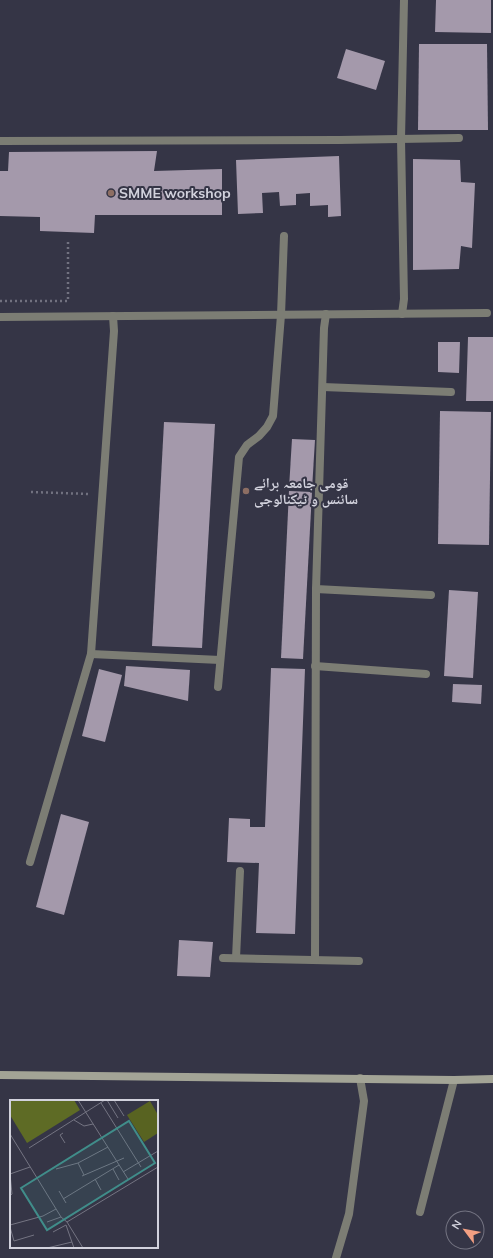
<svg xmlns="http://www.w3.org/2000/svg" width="493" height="1258" font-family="Mulish,'Noto Naskh Arabic',sans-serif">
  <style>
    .building { fill: #a499ab }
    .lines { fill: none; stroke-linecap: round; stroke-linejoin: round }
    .path { stroke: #727280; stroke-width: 2.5; stroke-dasharray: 2 3; stroke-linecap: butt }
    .lane { stroke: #7c7d74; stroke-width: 8 }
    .street { stroke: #7c7d74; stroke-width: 8 }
    .secondary { stroke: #a3a496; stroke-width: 8 }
    .education-dot { fill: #8d6e63; stroke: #353546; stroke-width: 1.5 }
    .labels { text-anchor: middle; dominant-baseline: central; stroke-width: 4; stroke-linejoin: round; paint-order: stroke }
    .poi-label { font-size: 14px; font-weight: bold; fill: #d2d2dd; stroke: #353546; text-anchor: start }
    .inset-road { fill: none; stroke: #747482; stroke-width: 1 }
    .view { fill: #408d8a; fill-opacity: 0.15; stroke: #408d8a; stroke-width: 2 }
    .inset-edge { fill: none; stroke: #d2d2dd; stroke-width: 2 }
  </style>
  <rect width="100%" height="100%" fill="#353546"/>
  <g class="building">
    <polygon points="436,0 491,0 491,33 435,32"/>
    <polygon points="419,44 487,44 488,130 418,130"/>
    <polygon points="346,49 385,61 376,90 337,78"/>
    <polygon points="157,151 154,171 222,169 222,215 95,215 94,233 40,231 40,217 0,216 0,171 8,171 9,152"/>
    <polygon points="339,156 341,216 328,217 328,205 310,206 310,193 296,194 296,205 280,206 279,192 262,193 263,213 238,214 236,160"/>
    <polygon points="413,159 460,160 461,182 475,183 472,248 461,246 459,269 413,270"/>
    <polygon points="468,337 493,337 493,401 466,401"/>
    <polygon points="438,342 460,342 459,373 438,372"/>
    <polygon points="440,411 491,412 489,545 438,544"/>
    <polygon points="164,422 215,424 202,648 152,646"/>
    <polygon points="292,439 315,440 312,489 289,488"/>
    <polygon points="289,491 312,492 303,659 281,658"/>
    <polygon points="449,590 478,592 473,678 444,676"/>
    <polygon points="126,666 190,670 188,701 124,686"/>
    <polygon points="271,668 305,669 295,934 256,933 259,863 227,862 229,818 250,819 250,827 265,827"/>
    <polygon points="99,669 122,675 105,742 82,736"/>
    <polygon points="453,684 482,685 481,704 452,702"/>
    <polygon points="61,814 89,822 64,915 36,907"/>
    <polygon points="179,940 213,942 210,977 177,976"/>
  </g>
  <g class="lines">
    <g class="path">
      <polyline points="68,242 68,301"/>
      <polyline points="0,301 67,301"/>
      <polyline points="31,492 89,494"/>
    </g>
    <g class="lane">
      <polyline points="0,141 339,140 459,138"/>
      <polyline points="402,314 404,299 401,139 404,0"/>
      <polyline points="323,387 451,392"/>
      <polyline points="316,589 431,595"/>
      <polyline points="91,654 220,660"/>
      <polyline points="315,666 426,674"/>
      <polyline points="218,687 239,457 247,445 259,436 267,427 273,416 281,315 284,236"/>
      <polyline points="30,862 91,654 114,331 113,316"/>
      <polyline points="223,958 359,961"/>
      <polyline points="236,958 240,871"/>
      <polyline points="315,960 316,589 324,328 326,314"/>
      <polyline points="420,1212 454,1080"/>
    </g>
    <g class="street">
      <polyline points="0,317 487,313"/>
      <polyline points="336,1258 349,1214 364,1101 360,1078"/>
    </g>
    <polyline class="secondary" points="0,1075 454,1080 493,1079"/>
  </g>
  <g class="education-dot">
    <circle cx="111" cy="193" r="4"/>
    <circle cx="246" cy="491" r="4"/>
  </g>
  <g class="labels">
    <g class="poi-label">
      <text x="119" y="193">SMME workshop</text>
      <text x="254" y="483">قومی جامعہ برائے<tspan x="254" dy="16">سائنس و ٹیکنالوجی</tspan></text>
    </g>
  </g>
  <g transform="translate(10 1100)">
    <rect width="148" height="148" fill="#353546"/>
    <path d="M140 1 148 15V33L134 42 117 15Z" fill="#586321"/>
    <path d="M0 0H64L70 10 17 43 0 15Z" fill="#5e6b25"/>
    <path class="inset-road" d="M68 0 118 79M97 0 108 18M104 0 114 16M91 3 131 67M64 20 74 26 83 24M53 33 50 35 55 43M0 34 51 117 57 122M19 48 95 0M68 63 74 75M46 69 68 63 98 47M103 69 109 80M113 72 148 51M0 74 2 94 0 96M0 74 20 67M72 76 114 58M85 79 91 90M49 91 56 103M53 99 109 65M37 122 51 117M0 125 33 116 46 109M0 127 4 141 24 135M43 132 56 125 64 148M37 148 62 142M73 148 57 122 148 67"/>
    <path class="view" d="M119 21 145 63 37 130 11 88Z"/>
    <rect width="148" height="148" class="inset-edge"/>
  </g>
  <g transform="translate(465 1230) rotate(302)"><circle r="19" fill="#353546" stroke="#747482"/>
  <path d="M0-3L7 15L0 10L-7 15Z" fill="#f39f82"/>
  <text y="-6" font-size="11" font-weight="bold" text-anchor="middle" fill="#d2d2dd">N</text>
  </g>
</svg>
